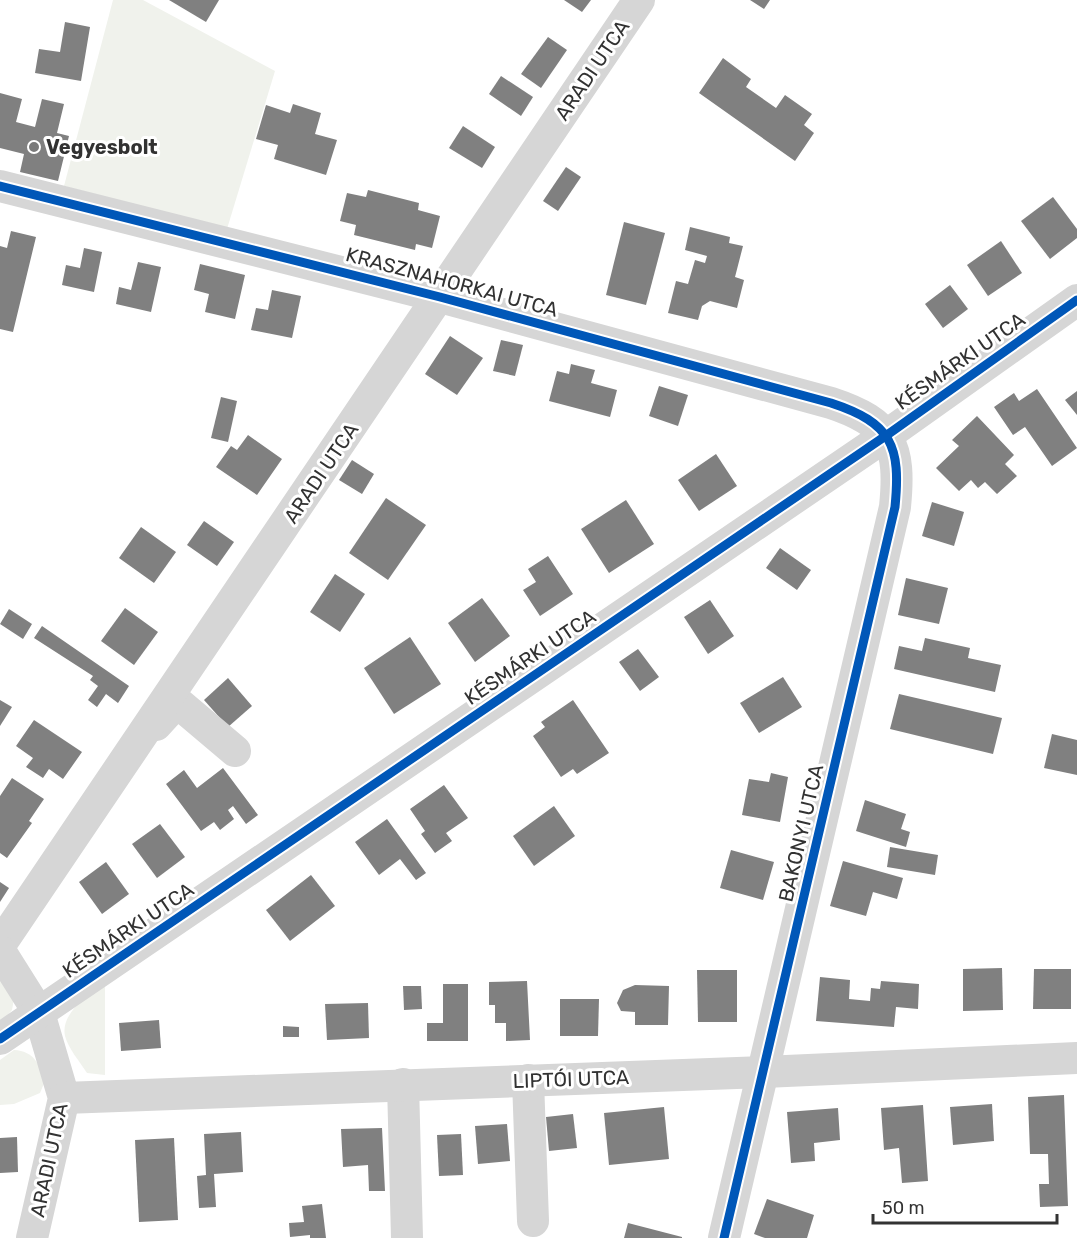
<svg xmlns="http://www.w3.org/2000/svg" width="1077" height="1238" font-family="Rubik,sans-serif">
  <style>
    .green { fill: #f0f2ec }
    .building { fill: #808080 }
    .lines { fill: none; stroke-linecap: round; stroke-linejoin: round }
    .minor { stroke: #d6d6d6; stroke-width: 32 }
    .cycleway-casing { stroke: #fff; stroke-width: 13 }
    .cycleway { stroke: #0057b8; stroke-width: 9 }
    .poi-dot { fill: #7a7a7a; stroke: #fff; stroke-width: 2 }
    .labels { text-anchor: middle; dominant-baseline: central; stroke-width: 6; stroke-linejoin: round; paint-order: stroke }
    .street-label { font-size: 20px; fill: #323232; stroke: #fff }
    .poi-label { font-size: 20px; font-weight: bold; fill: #323232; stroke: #fff; text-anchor: start }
  </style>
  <rect width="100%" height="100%" fill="#fff"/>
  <g class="green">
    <polygon points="113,0 143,0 275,71 227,229 64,186"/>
    <polygon points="0,978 14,999 12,1010 0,1024"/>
    <path d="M105 981V1075L87 1073C80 1062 68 1048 65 1036 60 1013 90 993 105 981Z"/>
    <path d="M14 1050C34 1051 39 1064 45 1081L40 1093 14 1104 0 1105V1060Z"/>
  </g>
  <g class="building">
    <polygon points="169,0 219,0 206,22"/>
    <polygon points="564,0 591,0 582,12"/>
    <polygon points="750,0 770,0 764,9"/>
    <polygon points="65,22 90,27 81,81 35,73 39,49 60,52"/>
    <polygon points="548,37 567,50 541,88 521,74"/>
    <polygon points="723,58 751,79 746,87 776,108 785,95 812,114 804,125 814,133 795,161 699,93"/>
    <polygon points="501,76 533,97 521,116 489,94"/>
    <polygon points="0,93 22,99 16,122 35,127 42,99 64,104 57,133 69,136 58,181 20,172 24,154 0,148"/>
    <polygon points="293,104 321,113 315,134 337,140 326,175 274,159 278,145 256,139 266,105 290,113"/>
    <polygon points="463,126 495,147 482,168 449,148"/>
    <polygon points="566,167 581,177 558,211 543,201"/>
    <polygon points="368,190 419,203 418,210 440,216 432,248 416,244 415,250 354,235 356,225 340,221 347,193 366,197"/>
    <polygon points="1053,197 1077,229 1077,238 1050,259 1021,221"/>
    <polygon points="624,222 665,233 646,305 606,295"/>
    <polygon points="690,227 730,237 729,243 743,246 735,277 744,280 737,308 710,301 702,306 698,320 668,313 676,281 688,284 695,260 705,263 707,256 685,250"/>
    <polygon points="11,231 36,237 13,332 0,329 0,246 7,248"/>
    <polygon points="1001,241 1022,273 988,296 967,265"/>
    <polygon points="84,248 102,252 94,292 62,285 66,265 80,268"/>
    <polygon points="138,262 161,267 151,312 116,304 119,287 131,290"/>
    <polygon points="200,264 245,275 235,319 205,312 209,294 194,290"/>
    <polygon points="950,285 968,309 943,328 925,304"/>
    <polygon points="272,290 301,296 292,338 251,330 256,308 268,310"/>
    <polygon points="450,336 483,358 457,395 425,374"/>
    <polygon points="501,340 523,345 515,376 493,371"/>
    <polygon points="571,364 595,370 591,383 617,390 610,417 549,401 557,371 569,374"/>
    <polygon points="659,386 688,395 678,426 649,416"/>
    <polygon points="1037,389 1077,448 1052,466 1025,427 1013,435 994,407 1014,393 1019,401"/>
    <polygon points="1077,391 1077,415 1065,400"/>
    <polygon points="221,397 237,401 228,442 211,438"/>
    <polygon points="977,416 1014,455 1005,464 1017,476 997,494 985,482 978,488 971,480 959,491 936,468 959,446 952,440"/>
    <polygon points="248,435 282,459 257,495 216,467 231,446 237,450"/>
    <polygon points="716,454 737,486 699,511 678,480"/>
    <polygon points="352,460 374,474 362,494 339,480"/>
    <polygon points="386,498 426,525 388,580 349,553"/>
    <polygon points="626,500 654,544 609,573 581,529"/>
    <polygon points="932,502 964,512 954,546 922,536"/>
    <polygon points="204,521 234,542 217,566 187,545"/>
    <polygon points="141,527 176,552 154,583 119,558"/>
    <polygon points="780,548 811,570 797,590 766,568"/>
    <polygon points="548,556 573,594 540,616 523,590 536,582 528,569"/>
    <polygon points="335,574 365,594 340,632 310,612"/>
    <polygon points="906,578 948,588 939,624 898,615"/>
    <polygon points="482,598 510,636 475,662 448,623"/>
    <polygon points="710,600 734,636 708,654 684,617"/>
    <polygon points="125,608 158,632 134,665 101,641"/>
    <polygon points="9,609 32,624 23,639 0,624"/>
    <polygon points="42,626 129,686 118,703 106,694 97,707 88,700 98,686 90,680 93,676 34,638"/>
    <polygon points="410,637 441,684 394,714 364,668"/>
    <polygon points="925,638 970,648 968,658 1001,665 995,692 894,669 899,646 922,651"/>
    <polygon points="638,649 659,677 640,691 619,662"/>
    <polygon points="783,677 802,707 759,733 740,703"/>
    <polygon points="228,678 252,706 228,727 204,700"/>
    <polygon points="899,694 1002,718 993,754 890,729"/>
    <polygon points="0,700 12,707 0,726"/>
    <polygon points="573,700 609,753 577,774 573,769 561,777 533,736 545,727 541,722"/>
    <polygon points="34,720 82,752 63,779 49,769 43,778 26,767 33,758 16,746"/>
    <polygon points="1052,734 1077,740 1077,775 1044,768"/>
    <polygon points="223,768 258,815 246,824 233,806 228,810 234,819 220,830 214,822 201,831 166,784 184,770 197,788"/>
    <polygon points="771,773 788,777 780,822 742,815 749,779 769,782"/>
    <polygon points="12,778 44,799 29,821 32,823 7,858 0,853 0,796"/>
    <polygon points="444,785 468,818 446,833 452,841 435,853 421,834 425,831 410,809"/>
    <polygon points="865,800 906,814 901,829 910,832 906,847 856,831"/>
    <polygon points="554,806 575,836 534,866 513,836"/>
    <polygon points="387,819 426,873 416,880 400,859 379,875 355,842"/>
    <polygon points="160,824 185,857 157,878 132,844"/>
    <polygon points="890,847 938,855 935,875 887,867"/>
    <polygon points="731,850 774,862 763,900 720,888"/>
    <polygon points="843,861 903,878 897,899 873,892 866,916 830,906"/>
    <polygon points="106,862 129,894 102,914 79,882"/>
    <polygon points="311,875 335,906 290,941 266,910"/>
    <polygon points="0,882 9,888 0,902"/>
    <polygon points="1002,968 1003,1010 963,1011 963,969"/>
    <polygon points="1034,969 1071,969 1071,1009 1033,1009"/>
    <polygon points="697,970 737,970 737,1022 698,1022"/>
    <polygon points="820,977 850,980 849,999 870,1001 871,988 880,989 881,981 919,984 918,1009 896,1007 894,1027 816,1021"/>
    <polygon points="527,981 530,1040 506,1041 506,1023 495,1023 495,1005 489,1005 489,982"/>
    <polygon points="443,984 468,984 468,1041 427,1041 427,1023 443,1023"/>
    <polygon points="635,985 669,986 668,1025 635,1025 635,1012 621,1011 617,1003 623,990"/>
    <polygon points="403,986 421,986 422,1009 404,1010"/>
    <polygon points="560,999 599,999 598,1036 560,1036"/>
    <polygon points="368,1003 369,1038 327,1040 325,1004"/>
    <polygon points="159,1020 161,1048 121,1051 119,1023"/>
    <polygon points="283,1026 299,1027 299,1037 283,1037"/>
    <polygon points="1064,1095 1068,1206 1040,1207 1039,1184 1049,1184 1048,1154 1030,1154 1028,1097"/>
    <polygon points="992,1104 994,1141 953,1145 950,1107"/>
    <polygon points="923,1105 928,1181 902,1183 899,1148 884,1150 881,1108"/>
    <polygon points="664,1107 669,1159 609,1165 604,1113"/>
    <polygon points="838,1108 840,1140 814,1143 815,1161 791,1163 787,1112"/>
    <polygon points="573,1114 577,1148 549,1151 546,1117"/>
    <polygon points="507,1124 510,1161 478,1164 475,1126"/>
    <polygon points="382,1128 385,1191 369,1191 368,1165 343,1167 341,1129"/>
    <polygon points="241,1132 243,1172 214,1174 216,1207 199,1208 197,1176 206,1175 204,1134"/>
    <polygon points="461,1134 463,1175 439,1176 437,1135"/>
    <polygon points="17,1137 18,1172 0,1173 0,1138"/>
    <polygon points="174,1138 178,1220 139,1222 135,1140"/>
    <polygon points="767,1199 814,1215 807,1238 765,1238 754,1234"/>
    <polygon points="322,1204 326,1238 310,1238 310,1235 290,1237 289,1223 304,1222 302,1206"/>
    <polygon points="628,1223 682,1237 682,1238 624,1238"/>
  </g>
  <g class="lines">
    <g class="minor">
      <path d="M0 186 440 297 831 403C892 423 901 446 895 507L724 1238"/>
      <polyline points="156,725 177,702 235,751"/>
      <polyline points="0,945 639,0"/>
      <polyline points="0,951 39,1013 64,1098 32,1238"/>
      <polyline points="0,1039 887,435 1077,300"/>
      <polyline points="528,1080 533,1221"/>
      <polyline points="403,1084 407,1238"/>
      <polyline points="64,1098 764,1072 1077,1058"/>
    </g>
    <defs>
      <g id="cycleway">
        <path d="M0 186 440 297 831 403C892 423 901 446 895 507L724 1238"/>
        <polyline points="0,1039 887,435 1077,300"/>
      </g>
    </defs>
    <use href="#cycleway" class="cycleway-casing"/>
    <use href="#cycleway" class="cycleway"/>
  </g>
  <circle class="poi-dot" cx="34" cy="147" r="6"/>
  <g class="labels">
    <g class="street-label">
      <text transform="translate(592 70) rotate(-56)">ARADI UTCA</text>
      <text transform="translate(452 282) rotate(15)">KRASZNAHORKAI UTCA</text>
      <text transform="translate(960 361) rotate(-35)">KÉSMÁRKI UTCA</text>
      <text transform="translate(321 473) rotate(-56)">ARADI UTCA</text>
      <text transform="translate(530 657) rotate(-34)">KÉSMÁRKI UTCA</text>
      <text transform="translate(801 833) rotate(-77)">BAKONYI UTCA</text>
      <text transform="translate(128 930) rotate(-34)">KÉSMÁRKI UTCA</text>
      <text transform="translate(571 1079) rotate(-2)">LIPTÓI UTCA</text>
      <text transform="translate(49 1160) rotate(-78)">ARADI UTCA</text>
    </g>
    <g class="poi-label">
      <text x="46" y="147">Vegyesbolt</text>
    </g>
  </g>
  <path d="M873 1214v9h184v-9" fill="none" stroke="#323232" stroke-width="3"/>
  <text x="882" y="1214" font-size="18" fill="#323232" stroke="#ffffff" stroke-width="4.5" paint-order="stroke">50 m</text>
</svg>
